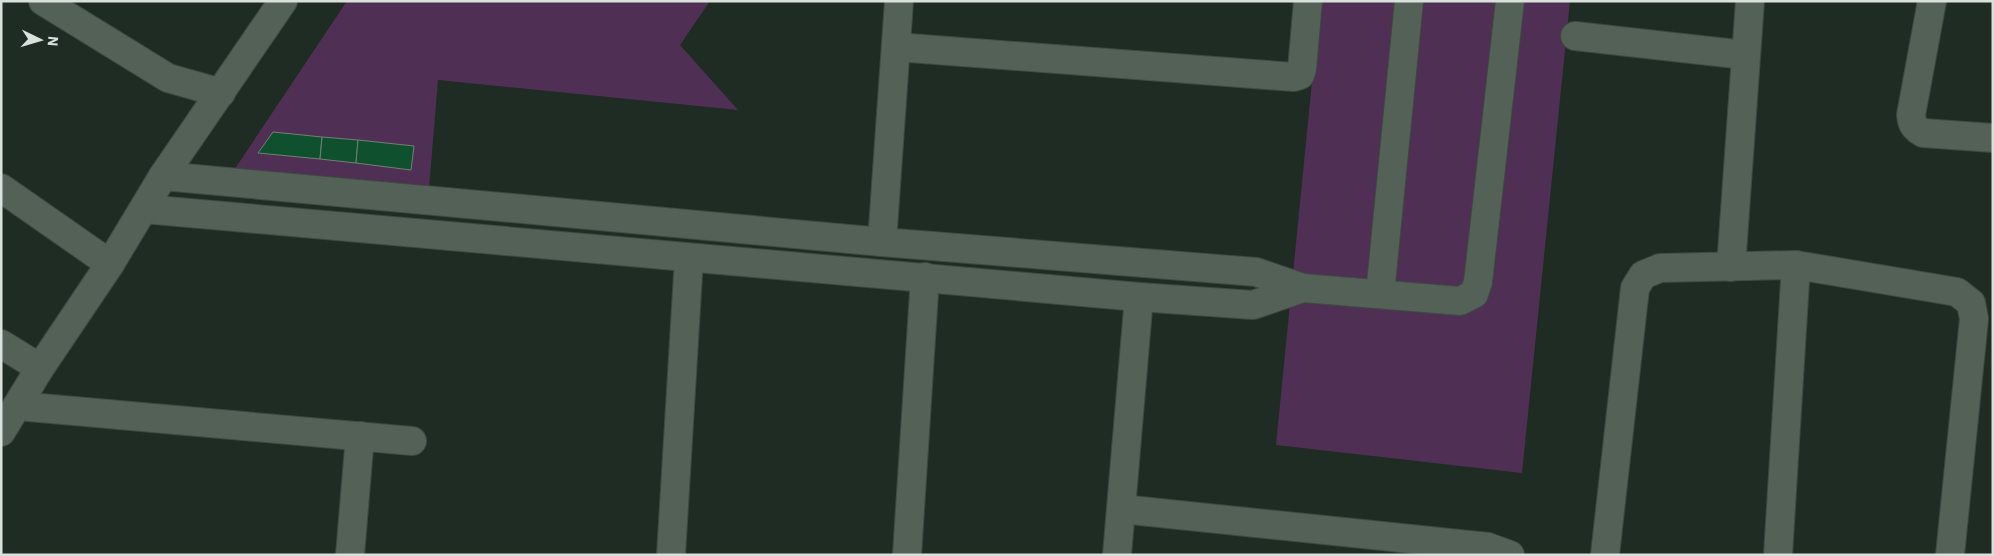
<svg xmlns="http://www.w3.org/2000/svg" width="1994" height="556" font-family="'IBM Plex Sans',sans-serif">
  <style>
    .green { fill: #502f54 }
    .building { fill: #0f512f; stroke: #718075 }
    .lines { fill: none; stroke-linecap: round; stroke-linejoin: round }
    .minor-casing { stroke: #3e4942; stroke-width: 30 }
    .minor { stroke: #536157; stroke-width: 28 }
  </style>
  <rect width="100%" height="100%" fill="#1f2c23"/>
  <g class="green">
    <polygon points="347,1 710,1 680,45 738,110 438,80 428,201 224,185"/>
    <polygon points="1320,1 1570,1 1522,473 1276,445"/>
  </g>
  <g class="building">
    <polygon points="273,132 322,137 320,159 258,153"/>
    <polygon points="322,137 358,140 356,163 320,159"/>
    <polygon points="358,140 414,146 411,170 356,163"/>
  </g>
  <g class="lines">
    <defs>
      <g id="minor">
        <polyline points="43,1 168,78 221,93"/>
        <path d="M1932 1 1911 115C1912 124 1914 128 1923 133L1993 138"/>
        <polyline points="1575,36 1745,55"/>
        <polyline points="896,47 1294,77 1300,75 1302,69 1308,1"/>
        <polyline points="163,176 882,242 1256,272 1303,288 1460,301 1474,294 1478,282 1510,1"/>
        <polyline points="1,188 110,264"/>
        <polyline points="144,209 1139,297 1253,305 1303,288"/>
        <polyline points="882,242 899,1"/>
        <polyline points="1731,267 1750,1"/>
        <polyline points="1380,294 1409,1"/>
        <polyline points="1,344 40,368"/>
        <polyline points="18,406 412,441"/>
        <polyline points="1,432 40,368 110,264 163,176 283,1"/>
        <polyline points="1121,509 1488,547 1510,555"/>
        <polyline points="350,555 360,436"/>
        <polyline points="671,555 689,258"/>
        <polyline points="907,555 925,277"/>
        <polyline points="1117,555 1139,297"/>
        <polyline points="1605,555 1635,288 1643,275 1660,268 1796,265 1957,292 1971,303 1974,319 1950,555"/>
        <polyline points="1778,555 1796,265"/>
      </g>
    </defs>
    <use href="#minor" class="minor-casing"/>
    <use href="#minor" class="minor"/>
  </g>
  <rect width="1994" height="556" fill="none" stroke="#d9e1dc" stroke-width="5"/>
  <g transform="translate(40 40) rotate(95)" stroke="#1f2c23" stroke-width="4" paint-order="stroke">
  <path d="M0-4L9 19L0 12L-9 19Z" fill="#d9e1dc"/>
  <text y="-8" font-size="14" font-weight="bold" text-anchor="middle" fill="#d9e1dc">N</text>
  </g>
</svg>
